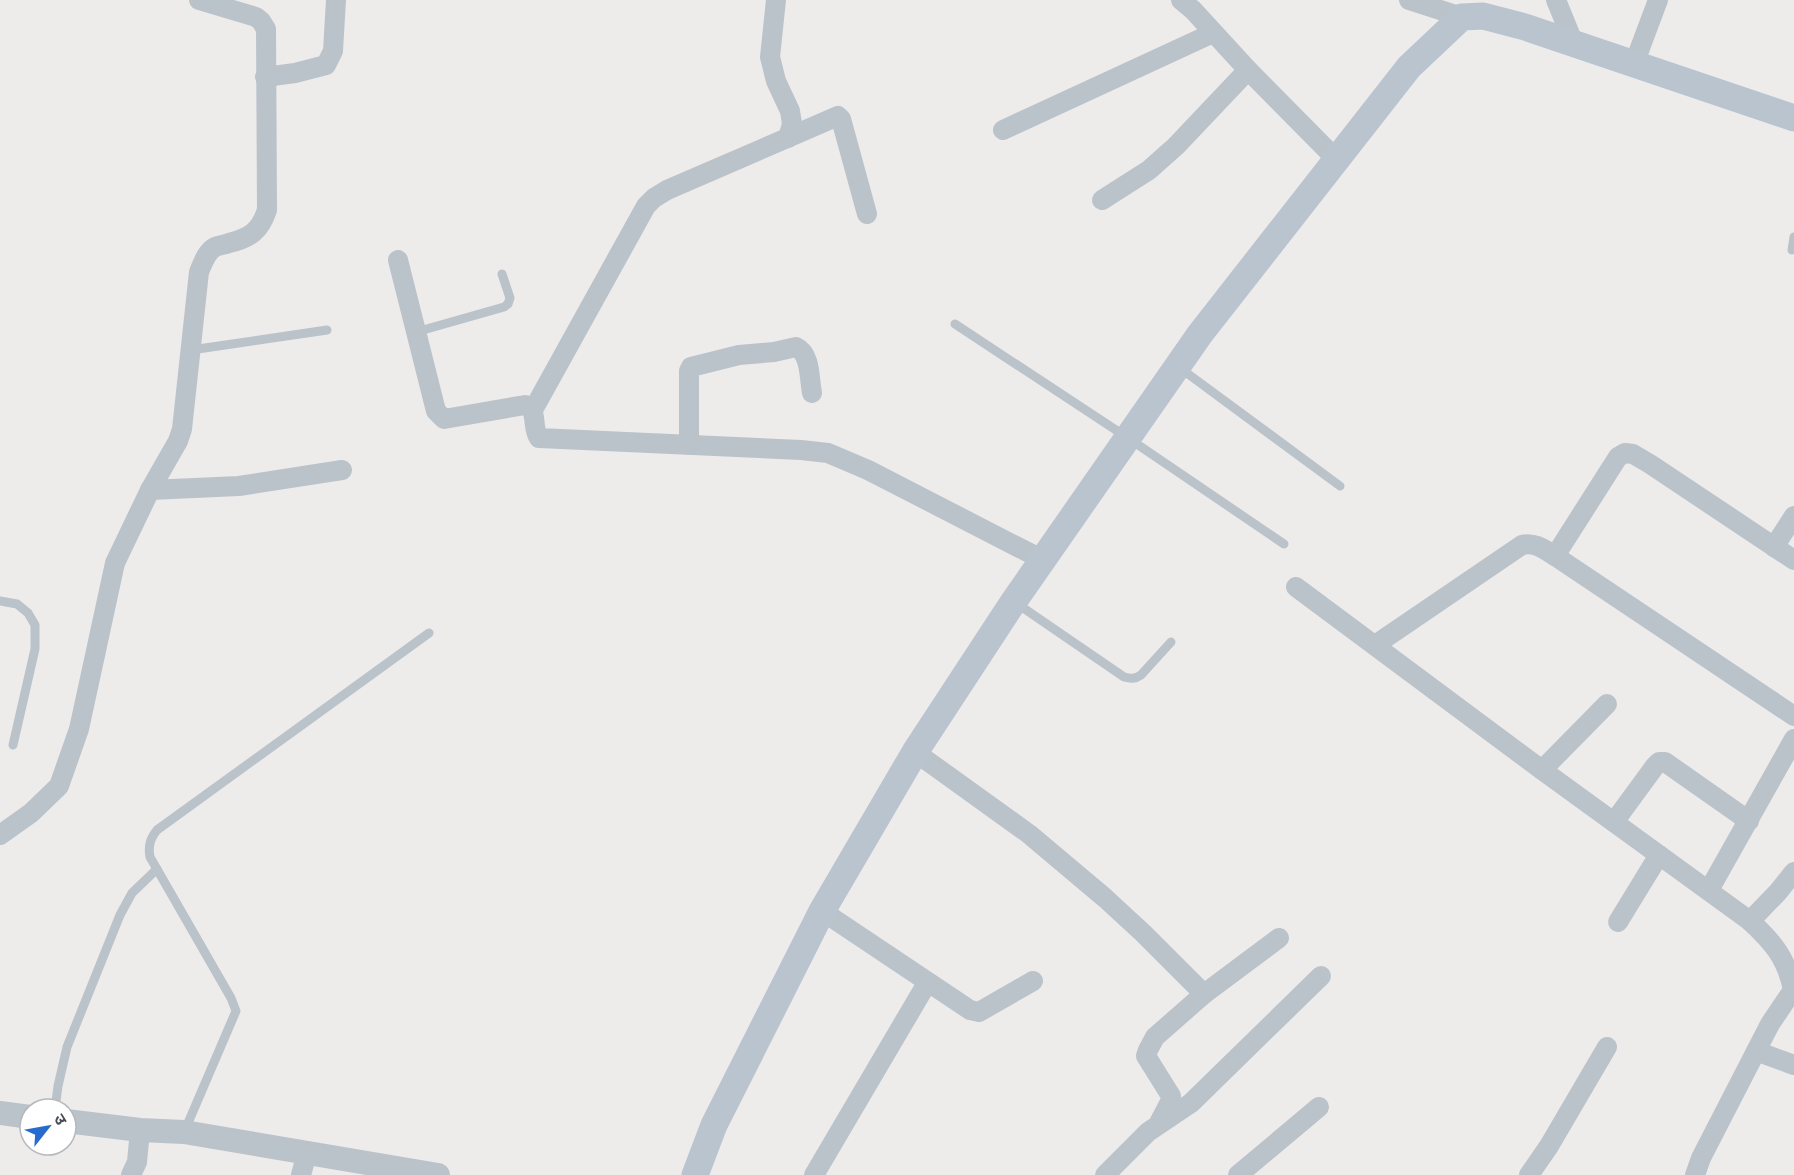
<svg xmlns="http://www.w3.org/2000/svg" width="1794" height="1175" font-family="Helvetica,'Noto Sans Devanagari',sans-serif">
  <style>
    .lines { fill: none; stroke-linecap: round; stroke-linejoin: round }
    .service { stroke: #bac3ca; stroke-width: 9 }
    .minor { stroke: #bac3ca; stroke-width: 20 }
    .tertiary { stroke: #bac3ca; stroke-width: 24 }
    .secondary { stroke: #bac4cf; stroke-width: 27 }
  </style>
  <rect width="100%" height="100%" fill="#eeebeb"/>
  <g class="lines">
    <g class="service">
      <polyline points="1792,250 1794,237"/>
      <polyline points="955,324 1128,438 1284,544"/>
      <polyline points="416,332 504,307 508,304 510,298 502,274"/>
      <polyline points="191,350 327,330"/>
      <polyline points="1180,368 1340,486"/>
      <polyline points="0,601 17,604 28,613 35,625 35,649 13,745"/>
      <path d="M1016 603 1124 677C1131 679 1135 679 1141 675L1171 642"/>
      <polyline points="55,1109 58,1086 67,1047 120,915 132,893 157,869"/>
      <path d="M185 1130 236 1011 231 998 150 857C148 846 150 839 157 830L429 633"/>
    </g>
    <g class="minor">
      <polyline points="776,0 770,57 776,81 790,111 792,124 788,138"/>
      <polyline points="1181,0 1193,10 1248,70 1336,159"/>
      <polyline points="1409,0 1462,17"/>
      <polyline points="1556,0 1574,44"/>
      <polyline points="1634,64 1658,0"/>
      <polyline points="265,77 295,73 326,65 333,51 336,0"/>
      <polyline points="1003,130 1213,33"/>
      <polyline points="1102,200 1149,170 1176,146 1248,70"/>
      <path d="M398 260 436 411 444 419 525 405C539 410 531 427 539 438L801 450 828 453 868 470 1043 560"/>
      <polyline points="533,410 646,206 654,198 667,190 838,116 841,119 867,214"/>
      <path d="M689 445V371L691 367 739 355 774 352 796 347C811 354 809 378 812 393"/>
      <path d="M150 490 178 441 182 429 199 272C203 263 206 252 215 247 219 245 225 245 229 243 250 238 260 231 267 210L266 29 261 21 256 17 199 0"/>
      <polyline points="1774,547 1794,516"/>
      <polyline points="1555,556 1618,457 1625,453 1633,454 1650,464 1794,560"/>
      <path d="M1296 587 1542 770 1750 921C1773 942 1787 959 1793 990L1770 1024 1701 1158 1695 1175"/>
      <path d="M1375 645 1522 545C1535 542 1544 549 1555 556L1794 716"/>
      <polyline points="915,752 1029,834 1105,898 1143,933 1204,994"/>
      <polyline points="1542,770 1607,704"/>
      <polyline points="1614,822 1655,766 1659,762 1665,762 1749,821"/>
      <polyline points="0,835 31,813 59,786 79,729 115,563 150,490 239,486 342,470"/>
      <polyline points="1709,890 1794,739"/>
      <polyline points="822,911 970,1010 979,1012 1033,981"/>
      <polyline points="1750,921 1778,892 1794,872"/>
      <polyline points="1618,922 1659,855"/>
      <polyline points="1756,1051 1794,1065"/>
      <polyline points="1159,1123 1170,1102 1171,1096 1146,1056 1148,1050 1155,1037 1204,994 1279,938"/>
      <polyline points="131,1175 137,1162 140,1130"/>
      <polyline points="301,1175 307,1153"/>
      <polyline points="814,1175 927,983"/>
      <polyline points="1105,1175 1148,1132 1191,1103 1321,976"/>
      <polyline points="1238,1175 1319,1107"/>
      <polyline points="1529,1175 1549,1146 1607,1047"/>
    </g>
    <g class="tertiary">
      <polyline points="0,1113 30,1117"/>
      <polyline points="66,1121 140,1130 184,1132 438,1175"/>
    </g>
    <polyline class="secondary" points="695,1175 714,1125 822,911 915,752 1014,601 1200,334 1409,67 1462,17 1483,16 1525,27 1794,118"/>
  </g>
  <g transform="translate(48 1127) rotate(59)"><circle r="28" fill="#ffffff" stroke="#b5b8bc" stroke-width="1.5"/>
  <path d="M0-4.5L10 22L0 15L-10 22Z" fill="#256cce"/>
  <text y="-9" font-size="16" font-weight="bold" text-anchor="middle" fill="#454e57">उ</text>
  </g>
</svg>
